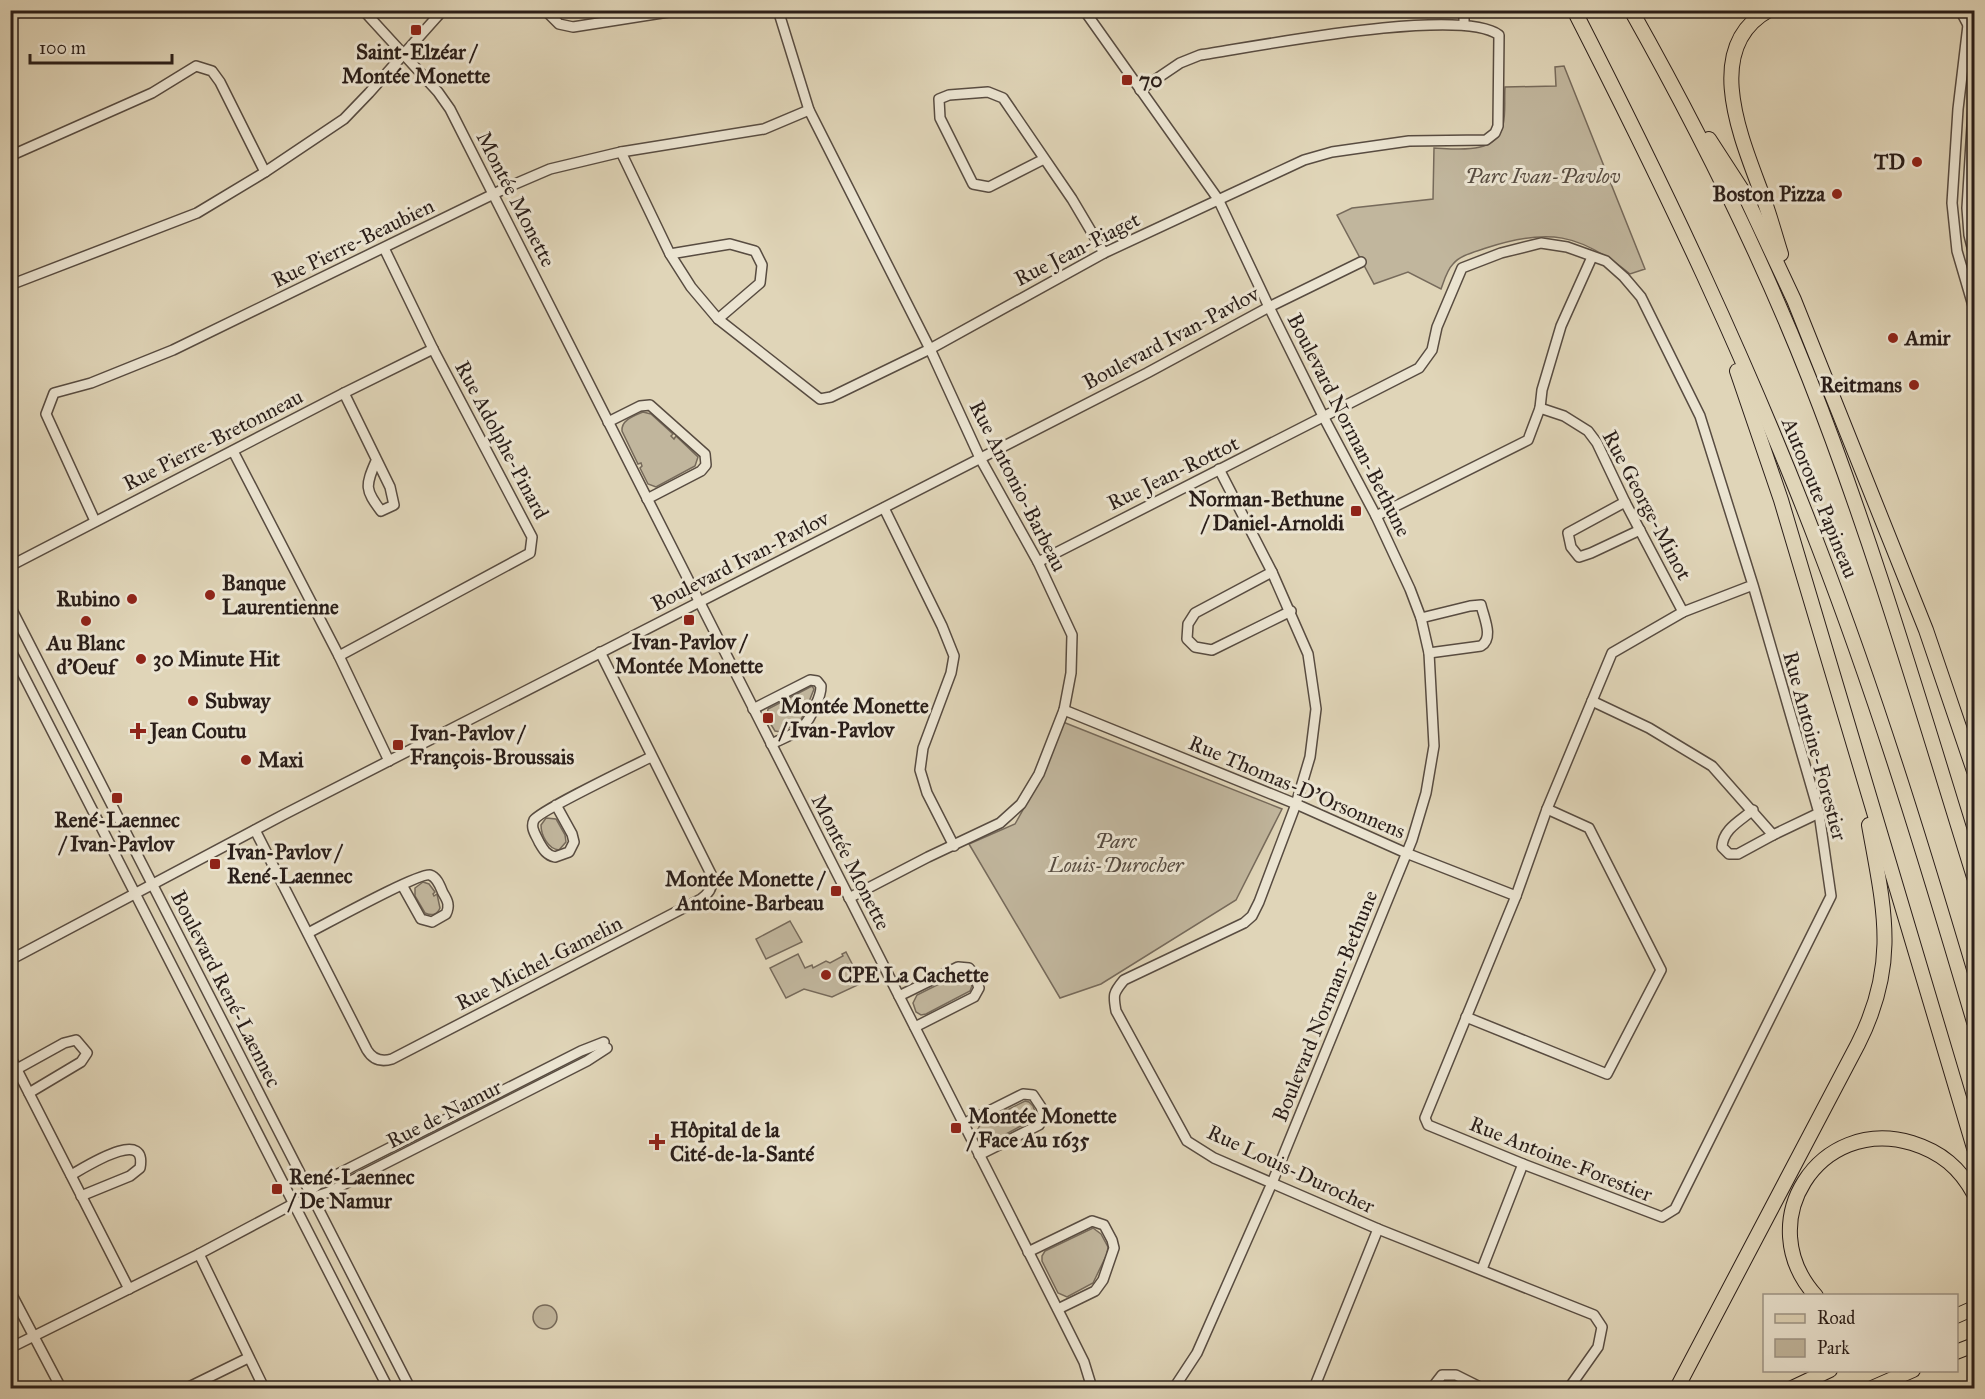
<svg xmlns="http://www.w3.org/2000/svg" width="1985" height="1399" font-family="'IM FELL Great Primer',serif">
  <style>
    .green { fill: #c1b69d; stroke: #766a5b; stroke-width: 1.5 }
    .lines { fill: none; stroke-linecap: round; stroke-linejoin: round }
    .minor-casing { stroke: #584c41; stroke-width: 12 }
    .major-casing { stroke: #2a1e19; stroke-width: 15 }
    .highway-casing { stroke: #2a1e19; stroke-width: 16 }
    .minor { stroke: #ebe4d1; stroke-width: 9 }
    .major { stroke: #e0d5b8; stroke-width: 12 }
    .highway { stroke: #e0d5b8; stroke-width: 14 }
    .poi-dot { fill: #8f2418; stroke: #ebe4d1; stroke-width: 2 }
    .labels { text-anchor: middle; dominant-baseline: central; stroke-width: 6; stroke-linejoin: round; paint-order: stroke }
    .poi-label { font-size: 21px; font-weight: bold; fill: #2a1e19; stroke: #ebe4d1; text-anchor: start }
    .park-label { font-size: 21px; font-style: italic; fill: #574c41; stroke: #ebe4d1 }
    .street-label { font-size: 21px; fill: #2a1e19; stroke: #ebe4d1 }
  </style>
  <rect width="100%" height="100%" fill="#e0d5b8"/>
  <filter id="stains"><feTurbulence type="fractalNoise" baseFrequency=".00333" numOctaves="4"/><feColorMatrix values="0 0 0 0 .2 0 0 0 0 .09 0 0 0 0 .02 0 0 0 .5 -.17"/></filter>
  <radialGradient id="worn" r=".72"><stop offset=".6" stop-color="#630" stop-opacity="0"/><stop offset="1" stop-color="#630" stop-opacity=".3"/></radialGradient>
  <g class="green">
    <path d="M1564 66 1645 269 1630 274C1580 233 1547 228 1486 248 1475 252 1460 255 1453 264 1447 270 1444 281 1441 289L1408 272 1374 284 1337 215 1352 208 1433 199 1434 148C1458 149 1496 155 1503 125 1506 113 1504 99 1505 87L1556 86 1555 67Z"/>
    <path d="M643 412 651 414 673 434 671 436 674 439 676 436 698 457 695 466 656 487 648 484 640 468 642 466 641 463 638 464 622 431C621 420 634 416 643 412Z"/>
    <polygon points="812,686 814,689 808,704 805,702 804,706 807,706 800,722 781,732 775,731 770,723 774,721 771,716 767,716 768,709"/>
    <polygon points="1063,722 1282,809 1236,900 1101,984 1060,998 969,844 1015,824 1042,776"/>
    <path d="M546 818 556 819 565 835 566 842 559 850C548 849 541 835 541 825Z"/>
    <path d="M423 882 429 884 435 892 433 894 434 896 437 894 440 908C437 915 432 916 425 913L415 896V888Z"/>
    <polygon points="790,921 802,942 766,959 756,939"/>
    <polygon points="846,952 862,983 832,997 804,989 786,998 770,968 798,954 805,968 812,965 813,968 826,961 830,963 843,956 842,954"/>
    <polygon points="961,973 965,974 969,977 972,986 970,991 926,1014 921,1015 916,1012 913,1003 917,995"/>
    <polygon points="1025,1101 1029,1102 1033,1106 1036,1115 1034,1119 991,1142 985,1143 981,1140 977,1131 981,1123"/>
    <polygon points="1093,1228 1101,1234 1108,1247 1107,1254 1093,1283 1067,1297 1058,1293 1042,1261 1042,1256 1045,1251"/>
    <circle cx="545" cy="1317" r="12"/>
  </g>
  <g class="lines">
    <defs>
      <g id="minor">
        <polyline points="363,10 438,92 450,109 1062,1318 1084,1362 1092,1388"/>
        <polyline points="545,10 559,24 573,27 681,10"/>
        <polyline points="778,10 809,110 930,349 980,458 1038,562 1072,635 1071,673 1064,710 1039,774 1021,804 1000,823 928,857 849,898"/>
        <polyline points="1084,10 1218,199 1269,307 1323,416 1376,516 1410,589 1421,618 1429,653 1434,746 1426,793 1412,840 1272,1183 1197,1353 1174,1388"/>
        <polyline points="1960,10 1968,25"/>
        <polyline points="1972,10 1968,25 1958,109 1952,203 1957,251 1974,309"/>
        <polyline points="1464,24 1464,10"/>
        <polyline points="1974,93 1967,208 1969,235 1974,255"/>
        <path d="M621 152 670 254 691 287 718 319 820 399 831 397 930 349 1104 253 1304 160 1332 152 1409 141 1486 140 1495 133 1498 126 1499 35C1460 6 1254 47 1200 55L1180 63 1140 90"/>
        <polyline points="10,156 152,93 196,66 212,71 220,82 265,172"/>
        <polyline points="1044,159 989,187 973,184 940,118 939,99 949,95 988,92 1003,98 1072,199 1104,253"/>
        <polyline points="670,254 730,244 755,251 762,265 760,283 718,319"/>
        <polyline points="10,285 197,213 265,172 344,119 369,93 443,10"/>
        <path d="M344 393 390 487 394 505 381 511C365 490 365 486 376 461"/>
        <polyline points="1540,408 1564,416 1588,431 1597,443 1625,502 1683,612"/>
        <polyline points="608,422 640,406 650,405 705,454 706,465 701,471 647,499"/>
        <polyline points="233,451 339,656 389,761"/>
        <path d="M1219 469 1272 572 1308 654 1316 709 1310 757 1296 804 1259 902 1252 916 1244 923 1124 980C1113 993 1113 995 1116 1011L1187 1141 1214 1158 1378 1229 1594 1315 1602 1327 1598 1347 1569 1388"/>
        <polyline points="1625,502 1568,533 1571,547 1579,557 1591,553 1640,530"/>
        <polyline points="884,508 942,626 954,656 951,673 923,748 920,770 927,793 954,846"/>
        <polyline points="1376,516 1528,440 1540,408 1542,390 1561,326 1592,257"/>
        <polyline points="95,521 46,414 54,393 91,383 173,350 508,187 550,169 621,152 764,129 809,110"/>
        <polyline points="1038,562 1419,368 1432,350 1437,327 1462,268 1501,253 1541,243 1567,247 1606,261 1624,277 1641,297 1700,416 1753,585 1819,813 1831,896 1675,1209 1662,1217 1523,1164 1428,1125 1425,1118 1516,896 1547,809 1612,653 1683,612 1753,585"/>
        <polyline points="10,566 344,393 433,349"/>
        <polyline points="1272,572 1195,613 1188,624 1187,639 1195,647 1212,650 1291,611"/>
        <polyline points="10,606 410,1388"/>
        <path d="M1421 618 1470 606 1481 605C1484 618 1494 638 1481 646L1429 653"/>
        <polyline points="10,649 388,1388"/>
        <polyline points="339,656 530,553 532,537 433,349 384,248"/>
        <polyline points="1592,701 1649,728 1712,766 1773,835 1819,813"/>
        <path d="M753 709 810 680 817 681 821 686C821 692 819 698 816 704 805 732 797 732 771 744"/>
        <polyline points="1064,710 1296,804 1406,853 1516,896"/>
        <path d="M556 805 572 834 574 842 569 852 555 857C546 855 543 849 539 842 536 835 530 828 534 820 539 811 635 765 651 757"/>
        <path d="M1753 810C1740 821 1723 829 1722 847L1729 854H1738L1773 835"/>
        <path d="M255 830 367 1050C373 1060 382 1062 392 1059L701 899C710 893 714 885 711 874L600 652"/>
        <path d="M308 933C324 925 420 872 430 875 437 877 440 886 443 893 448 901 450 906 446 914L432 922 421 919 402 885"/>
        <polyline points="10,960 283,815 1147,373 1269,307 1361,262"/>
        <polyline points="899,996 958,967 969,968 974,974 979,988 974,997 915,1027"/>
        <polyline points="1466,1017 1607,1074 1661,970 1589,828 1547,809"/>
        <polyline points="10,1056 129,1289"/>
        <polyline points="17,1069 64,1043 76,1040 87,1053 81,1062 29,1093"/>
        <polyline points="963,1124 1023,1094 1033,1095 1041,1107 1044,1116 1039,1125 979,1155"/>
        <path d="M71 1175C84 1168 148 1126 140 1168L130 1176 81 1196"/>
        <polyline points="305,1195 320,1183 581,1051 604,1042"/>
        <polyline points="1028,1252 1092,1221 1104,1225 1112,1240 1114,1248 1103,1280 1095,1291 1058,1309"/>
        <polyline points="199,1254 264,1388"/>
        <polyline points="1482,1269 1523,1164"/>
        <polyline points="10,1291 61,1388"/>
        <polyline points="10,1348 199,1254 293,1204 329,1192 587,1061 607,1048"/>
        <polyline points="187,1388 248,1358"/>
        <polyline points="1314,1388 1378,1229"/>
        <polyline points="1432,1388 1442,1375 1456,1375 1482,1388"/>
      </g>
      <polyline id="major" points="10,15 19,10"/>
      <g id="highway">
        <path d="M1574 10C1664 186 1749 364 1819 548 1879 704 1927 862 1974 1022"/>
        <path d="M1631 10C1698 129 1759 251 1809 378 1873 541 1922 710 1974 877"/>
        <path d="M1769 10C1700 48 1743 142 1763 197 1770 216 1775 235 1781 254"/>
        <polyline points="1709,139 1744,193 1794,300 1926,630 1974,771"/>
        <polyline points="1737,371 1781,500 1974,1148"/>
        <path d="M1816 1296C1750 1223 1819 1115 1912 1143 1941 1152 1960 1168 1974 1194"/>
        <polyline points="1956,1316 1974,1308"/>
        <polyline points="1956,1352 1974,1345"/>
        <path d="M1677 1388 1858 1044C1899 963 1884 909 1869 825"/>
        <polyline points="1792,1388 1830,1370"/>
        <polyline points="1872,1388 1913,1370"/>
      </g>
    </defs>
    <use href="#minor" class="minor-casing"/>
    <use href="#major" class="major-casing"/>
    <use href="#highway" class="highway-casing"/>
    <use href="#minor" class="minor"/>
    <use href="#major" class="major"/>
    <use href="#highway" class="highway"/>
  </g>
  <g class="poi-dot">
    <rect x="410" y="24" width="12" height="12" rx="3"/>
    <rect x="1121" y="74" width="12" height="12" rx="3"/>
    <circle cx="1917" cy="162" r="6"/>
    <circle cx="1837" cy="194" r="6"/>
    <circle cx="1893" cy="338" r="6"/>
    <circle cx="1914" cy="385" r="6"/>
    <rect x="1350" y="505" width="12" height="12" rx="3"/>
    <circle cx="210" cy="595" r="6"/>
    <circle cx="132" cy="599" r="6"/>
    <rect x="683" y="614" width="12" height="12" rx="3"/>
    <circle cx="86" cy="621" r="6"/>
    <circle cx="141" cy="659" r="6"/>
    <circle cx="193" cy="701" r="6"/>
    <rect x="762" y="712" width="12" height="12" rx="3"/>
    <path d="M135 722h6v6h6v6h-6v6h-6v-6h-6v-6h6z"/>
    <rect x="392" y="739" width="12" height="12" rx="3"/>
    <circle cx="246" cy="760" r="6"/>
    <rect x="111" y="792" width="12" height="12" rx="3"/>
    <rect x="209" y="858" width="12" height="12" rx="3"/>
    <rect x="830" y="885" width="12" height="12" rx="3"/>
    <circle cx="826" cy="975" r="6"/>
    <rect x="950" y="1122" width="12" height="12" rx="3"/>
    <path d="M654 1133h6v6h6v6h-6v6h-6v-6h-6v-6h6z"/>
    <rect x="271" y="1183" width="12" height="12" rx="3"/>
  </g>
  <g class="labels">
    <g class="poi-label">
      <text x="416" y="52" text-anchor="middle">Saint-Elzéar /<tspan x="416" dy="24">Montée Monette</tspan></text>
      <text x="1139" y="80">70</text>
      <text x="1905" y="162" text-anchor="end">TD</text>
      <text x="1825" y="194" text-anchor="end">Boston Pizza</text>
      <text x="1905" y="338">Amir</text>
      <text x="1902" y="385" text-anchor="end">Reitmans</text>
      <text x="1344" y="499" text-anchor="end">Norman-Bethune<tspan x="1344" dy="24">/ Daniel-Arnoldi</tspan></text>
      <text x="222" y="583">Banque<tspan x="222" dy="24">Laurentienne</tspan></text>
      <text x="120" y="599" text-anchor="end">Rubino</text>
      <text x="689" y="642" text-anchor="middle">Ivan-Pavlov /<tspan x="689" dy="24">Montée Monette</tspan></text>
      <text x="86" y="643" text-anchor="middle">Au Blanc<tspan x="86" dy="24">d'Oeuf</tspan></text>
      <text x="153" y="659">30 Minute Hit</text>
      <text x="205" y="701">Subway</text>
      <text x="780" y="706">Montée Monette<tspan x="780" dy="24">/ Ivan-Pavlov</tspan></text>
      <text x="150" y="731">Jean Coutu</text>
      <text x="410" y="733">Ivan-Pavlov /<tspan x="410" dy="24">François-Broussais</tspan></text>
      <text x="258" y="760">Maxi</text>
      <text x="117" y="820" text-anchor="middle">René-Laennec<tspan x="117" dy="24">/ Ivan-Pavlov</tspan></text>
      <text x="227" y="852">Ivan-Pavlov /<tspan x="227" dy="24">René-Laennec</tspan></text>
      <text x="824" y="879" text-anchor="end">Montée Monette /<tspan x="824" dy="24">Antoine-Barbeau</tspan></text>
      <text x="838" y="975">CPE La Cachette</text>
      <text x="968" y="1116">Montée Monette<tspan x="968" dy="24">/ Face Au 1635</tspan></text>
      <text x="670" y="1130">Hôpital de la<tspan x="670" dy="24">Cité-de-la-Santé</tspan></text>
      <text x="289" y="1177">René-Laennec<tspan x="289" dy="24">/ De Namur</tspan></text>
    </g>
    <g class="park-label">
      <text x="1543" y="176">Parc Ivan-Pavlov</text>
      <text x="1116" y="841">Parc<tspan x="1116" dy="24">Louis-Durocher</tspan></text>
    </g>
    <g class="street-label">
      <text transform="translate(516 199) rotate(63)">Montée Monette</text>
      <text transform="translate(353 243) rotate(-26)">Rue Pierre-Beaubien</text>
      <text transform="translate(1077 249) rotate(-27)">Rue Jean-Piaget</text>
      <text transform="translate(1171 338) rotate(-28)">Boulevard Ivan-Pavlov</text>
      <text transform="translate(1349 425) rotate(63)">Boulevard Norman-Bethune</text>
      <text transform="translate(213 440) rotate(-27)">Rue Pierre-Bretonneau</text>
      <text transform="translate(502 440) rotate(62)">Rue Adolphe-Pinard</text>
      <text transform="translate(1173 473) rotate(-26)">Rue Jean-Rottot</text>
      <text transform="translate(1018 486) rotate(63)">Rue Antonio-Barbeau</text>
      <text transform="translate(1820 498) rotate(68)">Autoroute Papineau</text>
      <text transform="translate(1647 505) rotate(62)">Rue George-Minot</text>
      <text transform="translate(740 561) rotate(-27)">Boulevard Ivan-Pavlov</text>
      <text transform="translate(1815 746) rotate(75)">Rue Antoine-Forestier</text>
      <text transform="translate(1297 787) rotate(23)">Rue Thomas-D'Orsonnens</text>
      <text transform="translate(851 862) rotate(63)">Montée Monette</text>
      <text transform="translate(539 963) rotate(-27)">Rue Michel-Gamelin</text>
      <text transform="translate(226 989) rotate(63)">Boulevard René-Laennec</text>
      <text transform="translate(1325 1006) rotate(-68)">Boulevard Norman-Bethune</text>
      <text transform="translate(444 1114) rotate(-27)">Rue de Namur</text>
      <text transform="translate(1561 1159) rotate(22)">Rue Antoine-Forestier</text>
      <text transform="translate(1291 1169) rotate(25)">Rue Louis-Durocher</text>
    </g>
  </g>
  <rect width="1985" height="1399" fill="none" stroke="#e0d5b8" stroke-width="36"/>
  <rect x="12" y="12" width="1961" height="1375" fill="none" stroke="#2a1e19" stroke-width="3"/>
  <rect x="18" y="18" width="1949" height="1363" fill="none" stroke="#2a1e19" stroke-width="1.5"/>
  <rect x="1763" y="1294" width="195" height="78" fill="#ebe4d1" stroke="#9e9587" stroke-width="1.5"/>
  <rect x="1775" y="1314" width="30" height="9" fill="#e0d5b8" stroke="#9e9587" stroke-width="1.5"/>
  <text x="1817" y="1324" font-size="18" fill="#2a1e19">Road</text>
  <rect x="1775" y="1339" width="30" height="18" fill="#c1b69d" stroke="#9e9587" stroke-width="1.5"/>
  <text x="1817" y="1354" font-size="18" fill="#2a1e19">Park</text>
  <path d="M30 54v9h142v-9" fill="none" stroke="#2a1e19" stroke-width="3"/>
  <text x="39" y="54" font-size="18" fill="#2a1e19" stroke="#ebe4d1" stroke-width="4.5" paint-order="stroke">100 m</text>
  <rect width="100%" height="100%" filter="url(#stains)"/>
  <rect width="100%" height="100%" fill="url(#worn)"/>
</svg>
